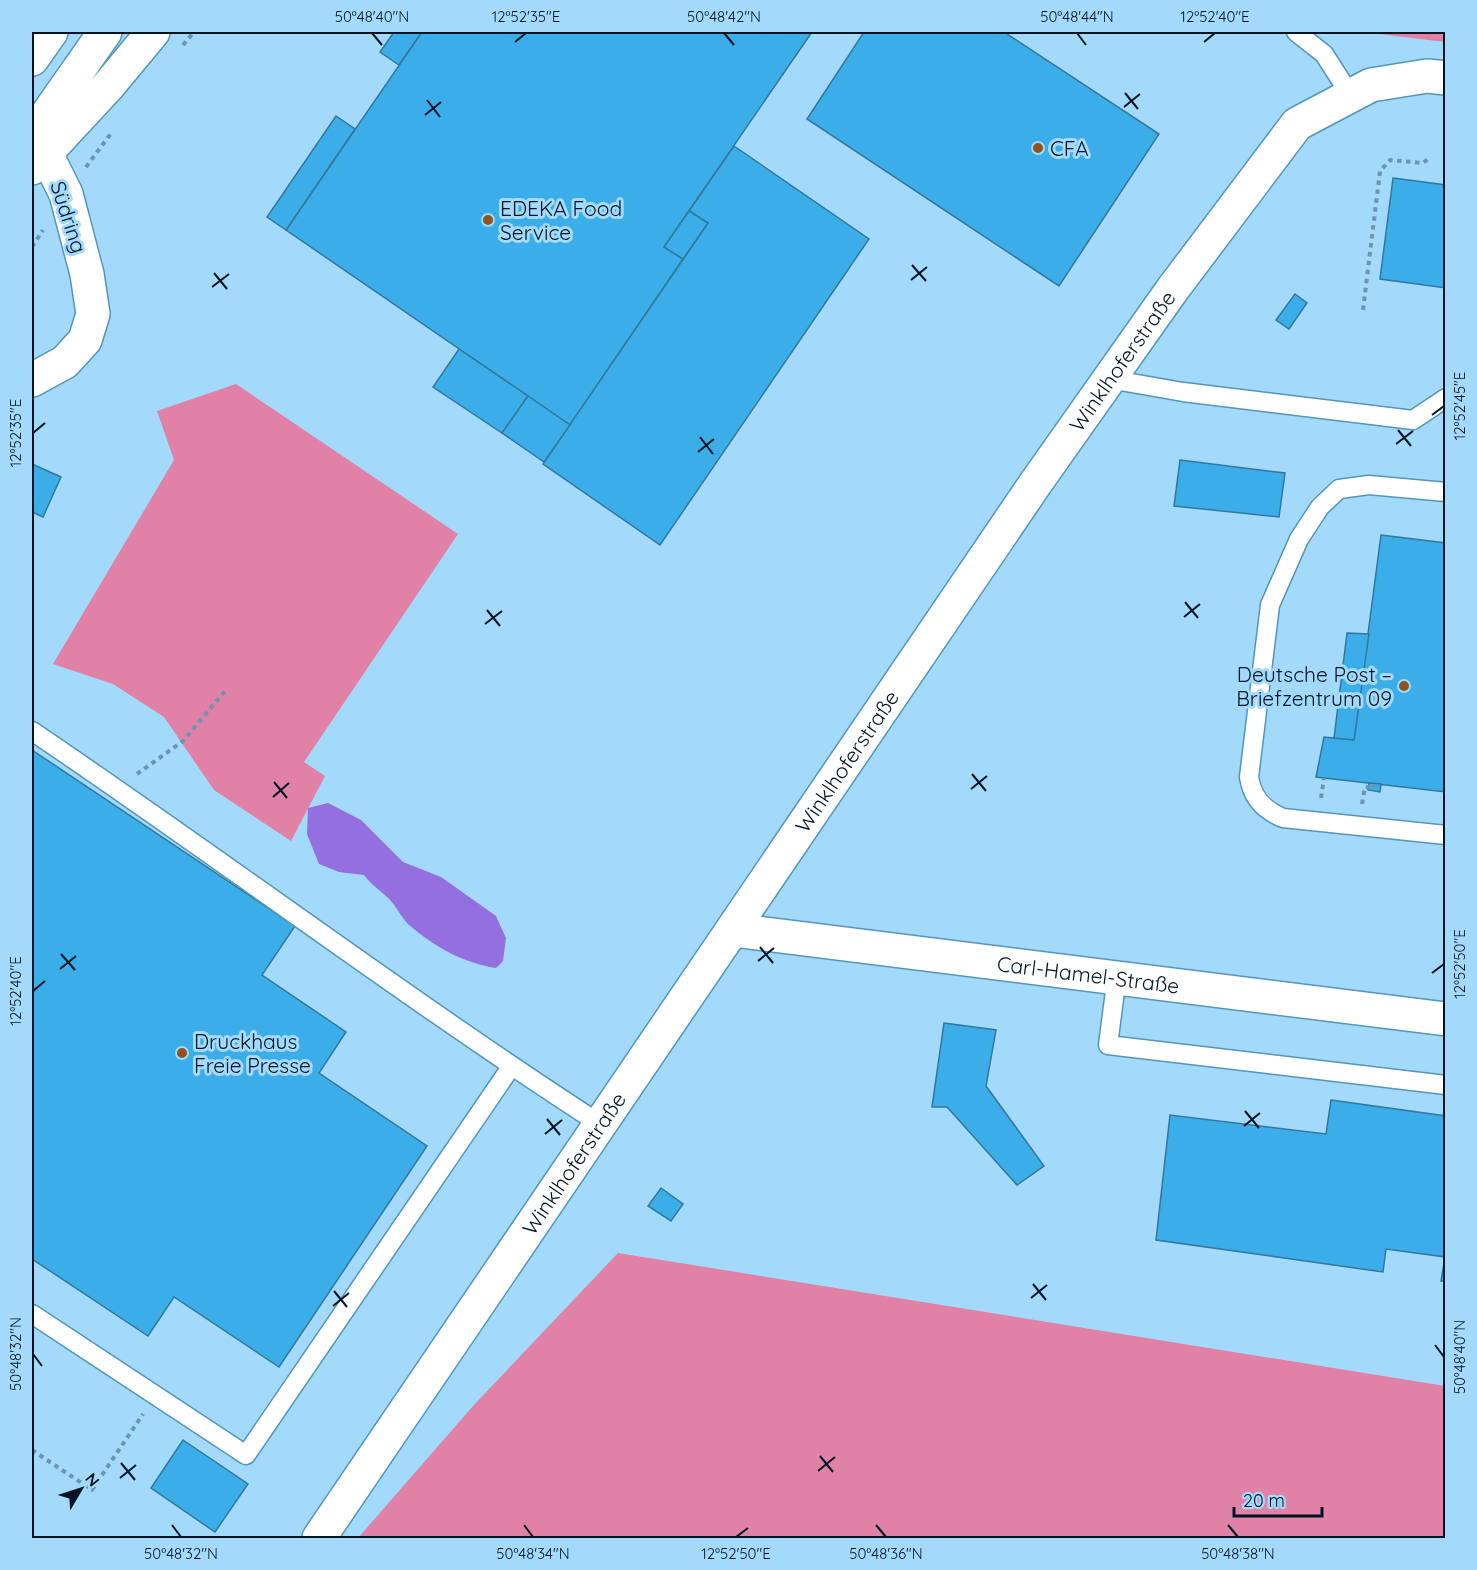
<svg xmlns="http://www.w3.org/2000/svg" width="1477" height="1570" font-family="Quicksand,sans-serif">
  <style>
    .green { fill: #e081a5 }
    .water { fill: #936fe0 }
    .building { fill: #3bade8; stroke: #32789e; stroke-width: 1.5 }
    .lines { fill: none; stroke-linecap: round; stroke-linejoin: round }
    .lane-casing { stroke: #5296be; stroke-width: 21 }
    .street-casing { stroke: #5296be; stroke-width: 36 }
    .primary-casing { stroke: #5296be; stroke-width: 36 }
    .highway-casing { stroke: #5296be; stroke-width: 36 }
    .path { stroke: #6b95b0; stroke-width: 4; stroke-dasharray: 4.5 4.5; stroke-linecap: butt }
    .lane { stroke: #fff; stroke-width: 18 }
    .street { stroke: #fff; stroke-width: 33 }
    .primary { stroke: #fff; stroke-width: 33 }
    .highway { stroke: #fff; stroke-width: 33 }
    .ticks { fill: none; stroke: #001524; stroke-width: 2 }
    .poi-dot { fill: #92521c; stroke: #a3d9fa; stroke-width: 2 }
    .labels { text-anchor: middle; dominant-baseline: central; stroke-width: 6; stroke-linejoin: round; paint-order: stroke }
    .poi-label { font-size: 21px; fill: #001524; stroke: #a3d9fa; text-anchor: start }
    .street-label { font-size: 21px; fill: #001524; stroke: #a3d9fa }
    .neatline { fill: none; stroke: #001524; stroke-width: 2 }
    .ticks-label { font-size: 15px; text-anchor: middle; fill: #001524 }
  </style>
  <rect width="100%" height="100%" fill="#a3d9fa"/>
  <g class="green">
    <polygon points="1363,32 1445,32 1445,42"/>
    <polygon points="236,384 458,534 304,762 325,776 291,841 214,790 164,717 113,684 53,664 174,460 157,411"/>
    <polygon points="618,1253 1445,1386 1445,1538 358,1538 473,1406"/>
  </g>
  <path class="water" d="M328 803 361 820 403 862 441 877 496 916 506 938 503 961 496 968C463 963 433 946 408 924 402 918 397 908 391 901 383 892 372 886 364 875L339 872 319 864 307 834 308 808Z"/>
  <g class="building">
    <polygon points="394,32 422,32 399,65 380,52"/>
    <polygon points="422,32 812,32 664,247 683,259 570,425 286,230"/>
    <polygon points="864,32 1004,32 1159,134 1059,286 807,119"/>
    <polygon points="336,116 355,129 286,230 267,217"/>
    <polygon points="734,146 869,239 660,545 543,464 708,223 689,211"/>
    <polygon points="1393,178 1446,185 1446,288 1380,279"/>
    <polygon points="689,211 708,223 683,259 664,247"/>
    <polygon points="1295,294 1307,303 1289,329 1276,320"/>
    <polygon points="459,349 528,396 502,433 433,387"/>
    <polygon points="528,396 570,425 544,462 502,433"/>
    <polygon points="1180,460 1285,473 1279,517 1174,506"/>
    <polygon points="32,464 61,477 43,517 32,512"/>
    <polygon points="1381,535 1446,543 1446,792 1316,777 1324,737 1354,740"/>
    <polygon points="1347,633 1369,634 1354,740 1334,738"/>
    <polygon points="32,750 295,926 262,975 346,1032 319,1073 427,1146 279,1367 174,1297 148,1336 32,1259"/>
    <polygon points="1369,783 1381,784 1380,792 1368,790"/>
    <polygon points="944,1023 996,1030 986,1086 1044,1166 1017,1185 947,1107 932,1107"/>
    <polygon points="1331,1100 1446,1116 1446,1281 1441,1281 1445,1257 1386,1249 1383,1272 1156,1240 1170,1115 1326,1134"/>
    <polygon points="661,1188 683,1204 671,1221 648,1206"/>
    <polygon points="183,1440 248,1484 215,1532 151,1488"/>
  </g>
  <g class="lines">
    <defs>
      <g id="lane">
        <polyline points="1296,32 1324,54 1351,96"/>
        <polyline points="1109,379 1183,392 1413,420 1446,398"/>
        <path d="M1446 492 1369 485 1339 489 1320 507 1299 539 1270 605 1249 777C1252 797 1263 810 1283 818L1446 835"/>
        <path d="M32 731C223 860 407 999 600 1124"/>
        <polyline points="1117,976 1108,1045 1446,1085"/>
        <polyline points="32,1314 246,1455 511,1067"/>
      </g>
      <g id="street">
        <polyline points="32,380 65,362 85,340 93,314 87,274 66,194 45,152"/>
        <path id="s1" d="M733 930 1446 1019"/>
        <path id="s2" d="M319 1538 1035 484 1172 290 1297 124 1371 85 1427 76 1446 78"/>
      </g>
      <g id="primary">
        <polyline points="32,59 51,32"/>
        <polyline points="32,168 109,85 153,32"/>
      </g>
      <polyline id="highway" points="32,136 105,32"/>
    </defs>
    <use href="#lane" class="lane-casing"/>
    <use href="#street" class="street-casing"/>
    <use href="#primary" class="primary-casing"/>
    <use href="#highway" class="highway-casing"/>
    <g class="path">
      <polyline points="183,45 194,32"/>
      <polyline points="86,167 112,132"/>
      <polyline points="32,247 43,230"/>
      <polyline points="1363,310 1380,171 1390,160 1423,163 1431,157"/>
      <polyline points="137,774 183,741 225,691"/>
      <polyline points="1321,798 1324,778"/>
      <polyline points="1362,804 1365,787 1374,788 1374,784"/>
      <polyline points="32,1450 92,1490 143,1414"/>
    </g>
    <use href="#lane" class="lane"/>
    <use href="#street" class="street"/>
    <use href="#primary" class="primary"/>
    <use href="#highway" class="highway"/>
  </g>
  <path class="ticks" d="M372 33 382 45M724 33 734 45M1077 33 1086 45M515 42 526 33M1204 42 1215 33M1125 93 1138 109M427 100 440 117M1124 107 1140 94M425 115 441 102M912 265 926 281M214 273 227 289M911 280 927 267M212 287 229 274M1432 415 1444 406M1398 430 1411 446M33 433 45 423M700 437 713 454M1396 444 1413 431M698 452 714 439M1185 602 1198 618M487 610 500 626M1184 617 1200 604M485 624 502 611M972 774 986 791M274 782 287 798M971 789 987 776M273 797 289 783M760 947 773 963M61 954 75 970M758 961 774 948M60 969 76 956M1432 973 1444 964M33 991 45 981M1245 1111 1259 1128M547 1119 560 1135M1244 1126 1260 1113M545 1134 562 1120M1033 1284 1046 1300M334 1291 347 1307M1031 1298 1047 1285M333 1306 349 1293M1435 1345 1444 1357M33 1354 42 1366M820 1456 833 1472M121 1463 135 1480M818 1471 835 1457M120 1478 136 1465M172 1525 181 1537M524 1525 533 1537M876 1525 886 1537M1228 1525 1238 1537M736 1537 748 1528"/>
  <g class="poi-dot">
    <circle cx="1038" cy="148" r="6"/>
    <circle cx="488" cy="220" r="6"/>
    <circle cx="1404" cy="686" r="6"/>
    <circle cx="182" cy="1053" r="6"/>
  </g>
  <g class="labels">
    <g class="poi-label">
      <text x="1050" y="148">CFA</text>
      <text x="500" y="208">EDEKA Food<tspan x="500" dy="24">Service</tspan></text>
      <text x="1392" y="674" text-anchor="end">Deutsche Post –<tspan x="1392" dy="24">Briefzentrum 09</tspan></text>
      <text x="194" y="1041">Druckhaus<tspan x="194" dy="24">Freie Presse</tspan></text>
    </g>
    <g class="street-label">
      <text transform="translate(69 217) rotate(72)">Südring</text>
      <text stroke="none"><textPath href="#s2" startOffset="1425">Winklhoferstraße</textPath></text>
      <text stroke="none"><textPath href="#s2" startOffset="939">Winklhoferstraße</textPath></text>
      <text stroke="none"><textPath href="#s1" startOffset="358">Carl-Hamel-Straße</textPath></text>
      <text stroke="none"><textPath href="#s2" startOffset="453">Winklhoferstraße</textPath></text>
    </g>
  </g>
  <rect width="1477" height="1570" fill="none" stroke="#a3d9fa" stroke-width="66"/>
  <g transform="translate(81 1489) rotate(51)" stroke="#a3d9fa" stroke-width="4.5" paint-order="stroke">
  <path d="M0-4.5L10 22L0 15L-10 22Z" fill="#001524"/>
  <text y="-9" font-size="16" font-weight="bold" text-anchor="middle" fill="#001524">N</text>
  </g>
  <path d="M1234 1507v9h88v-9" fill="none" stroke="#001524" stroke-width="3"/>
  <text x="1243" y="1507" font-size="18" fill="#001524" stroke="#a3d9fa" stroke-width="4.5" paint-order="stroke">20 m</text>
  <rect x="33" y="33" width="1411" height="1504" class="neatline"/>
  <g class="ticks-label">
    <text x="372" y="22">50°48'40"N</text>
    <text x="526" y="22">12°52'35"E</text>
    <text x="724" y="22">50°48'42"N</text>
    <text x="1077" y="22">50°48'44"N</text>
    <text x="1215" y="22">12°52'40"E</text>
    <text transform="translate(1460 406) rotate(-90)" y="5">12°52'45"E</text>
    <text transform="translate(16 433) rotate(-90)" y="5">12°52'35"E</text>
    <text transform="translate(1460 964) rotate(-90)" y="5">12°52'50"E</text>
    <text transform="translate(16 991) rotate(-90)" y="5">12°52'40"E</text>
    <text transform="translate(16 1354) rotate(-90)" y="5">50°48'32"N</text>
    <text transform="translate(1460 1357) rotate(-90)" y="5">50°48'40"N</text>
    <text x="181" y="1559">50°48'32"N</text>
    <text x="533" y="1559">50°48'34"N</text>
    <text x="736" y="1559">12°52'50"E</text>
    <text x="886" y="1559">50°48'36"N</text>
    <text x="1238" y="1559">50°48'38"N</text>
  </g>
</svg>
